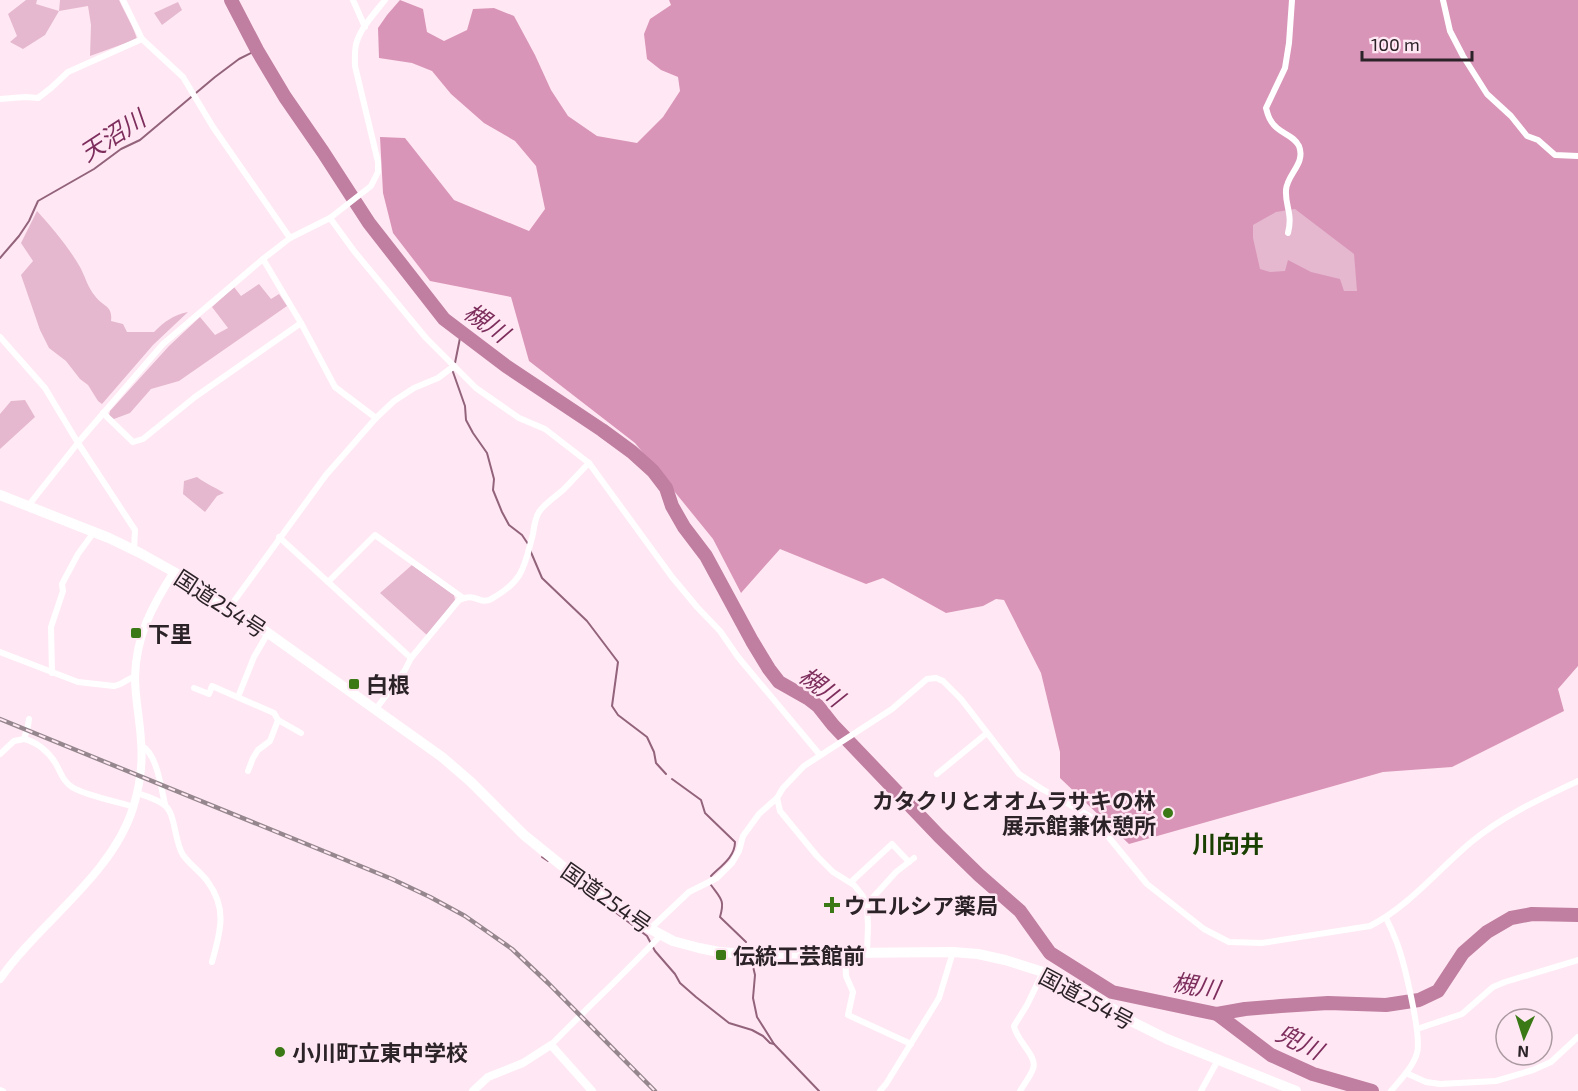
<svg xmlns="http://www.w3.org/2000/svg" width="1578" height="1091" font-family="'Exo 2','Noto Sans JP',sans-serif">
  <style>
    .green { fill: #e5b8cf }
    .forest { fill: #d995b8; fill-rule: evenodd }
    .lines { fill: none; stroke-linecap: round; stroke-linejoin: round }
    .stream { stroke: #93637c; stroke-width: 2 }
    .river { stroke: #c07ea1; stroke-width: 14 }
    .street { stroke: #fff; stroke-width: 6 }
    .secondary { stroke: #fff; stroke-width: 8 }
    .highway { stroke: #fff; stroke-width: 10 }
    .rail-casing { stroke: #96878e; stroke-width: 4.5 }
    .rail { stroke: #ffe8f3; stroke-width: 2; stroke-dasharray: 7; stroke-linecap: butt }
    .poi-dot { fill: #3a7915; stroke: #ffe8f3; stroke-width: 2 }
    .labels { text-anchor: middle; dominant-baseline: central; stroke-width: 5; stroke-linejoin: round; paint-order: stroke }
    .street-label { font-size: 22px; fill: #2b2327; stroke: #ffe8f3 }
    .poi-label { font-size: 22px; font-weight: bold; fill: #2b2327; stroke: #ffe8f3; text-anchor: start }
    .water-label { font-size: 24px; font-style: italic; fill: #7d2e5d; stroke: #ffe8f3 }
    .neighbourhood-label { font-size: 24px; font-weight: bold; fill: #194000; stroke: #ffe8f3 }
  </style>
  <rect width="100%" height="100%" fill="#ffe8f3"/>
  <g class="green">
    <path d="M26 0H37L36 4 59 11 60 0H119C124 11 135 30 137 39L90 56 91 25 88 6 59 11 45 35 23 49 10 42 17 36 8 14Z"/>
    <polygon points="178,2 182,10 162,25 154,13"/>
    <polygon points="1262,155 1364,261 1366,305 1257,274 1243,241"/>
    <path d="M37 211C54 230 67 245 80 267 85 276 88 288 95 296 103 307 113 305 111 321L123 324 127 332H154C164 322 173 315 188 312L153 345 102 404 98 401 88 385 80 379 66 361 49 348 40 330 21 275 33 261 21 243Z"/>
    <polygon points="259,284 271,299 279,294 287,306 179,381 151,389 130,413 114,419 109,416 110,411 169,346 200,317 215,335 228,328 212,307 234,287 241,296"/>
    <polygon points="25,400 35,417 0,449 0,414 11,401"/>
    <path d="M197 477C206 484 215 487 224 493L217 496 205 512 183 494 184 481Z"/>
    <polygon points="412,565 454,595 455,600 428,636 380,593"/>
  </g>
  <path class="forest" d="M400 0 423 9 427 32 444 41 467 30 473 9 494 8 514 16 535 55 551 90 568 116 597 136 637 143 663 117 680 91 678 77 661 70 647 59 644 34 650 19 671 5 669 0H1578V666L1558 689 1564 711 1452 767 1383 772 1129 844 1060 778V752L1041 673 1004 600 996 599 983 606 946 613 883 578 866 584 780 549 741 593 713 539 635 443 529 361 511 297 430 281 393 233 383 193 380 137 405 138 454 200 529 231 545 209 536 166 515 141 484 123 451 94 432 71 412 63 379 58 378 28 387 15ZM1295 209 1354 254 1357 291H1344L1340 279 1311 272 1288 260 1285 271 1270 272 1260 269 1253 238V225L1276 212Z"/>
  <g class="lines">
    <g class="stream">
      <polyline points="0,258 19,236 29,221 38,201 94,169 121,149 140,140 215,77 239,59 257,50"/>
      <polyline points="455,363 461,333"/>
      <polyline points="453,372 465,406 466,420 473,433 487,453 494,479 493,490 502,512 509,525 522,535 528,544"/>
      <polyline points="530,550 542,578 587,621 618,662 612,706 618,715 647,737 654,752 656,763 666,774"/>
      <path d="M672 779 701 800 705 813 735 842C735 857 721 866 711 876"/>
      <polyline points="542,857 548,861"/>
      <path d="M711 885C721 899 725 900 720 917L746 942"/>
      <polyline points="595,897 647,936 655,951 675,974 680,983 696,997 729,1023 752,1030 763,1036 770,1043 774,1044"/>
      <polyline points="752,962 755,975 753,998 757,1017 774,1044 819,1091"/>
    </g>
    <g class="river">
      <polyline points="231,0 257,50 285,97 323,152 369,223 444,319 506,366 602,430 632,452 653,471 666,488 672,506 684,527 706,556 752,641 769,669 779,682 809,699 818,706 833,725 939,836 979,875 1020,911 1050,953 1112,992 1217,1014 1245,1009 1281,1006 1328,1003 1386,1005 1419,1000 1438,991 1463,953 1487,932 1511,918 1532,914 1578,915"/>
      <polyline points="1217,1014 1271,1055 1313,1074 1372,1091"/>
    </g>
    <g class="street">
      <polyline points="123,0 142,39 183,77 213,127 290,238"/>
      <polyline points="353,0 365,27"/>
      <polyline points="1443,0 1450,31 1463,56 1487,94 1511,116 1527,136 1538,140 1555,155 1578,156"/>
      <polyline points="0,99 25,97 38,98 51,88 68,72 142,39"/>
      <polyline points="330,218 354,251 426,338 476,388 519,418 545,429 589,463 672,577 697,607 720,631 738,657 820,755"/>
      <path d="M1288 233C1293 214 1285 206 1286 190 1287 174 1306 164 1299 146 1294 136 1285 135 1277 128 1270 122 1268 116 1266 108L1285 68 1289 43 1292 0"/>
      <polyline points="263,259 301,323 335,387 376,418"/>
      <polyline points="0,337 45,388 78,443 135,530 134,550"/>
      <polyline points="103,413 133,442 143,439 195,397 301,323"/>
      <path d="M28 506 81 439 163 344 263 259 290 238 330 218 371 186 378 172V162L355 66C355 58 354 49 357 41 362 26 375 13 385 0"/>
      <polyline points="279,537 411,658"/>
      <polyline points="328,582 375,535 463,598"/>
      <polyline points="229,608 326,475 376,418 394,401 414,388 438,378 454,366"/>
      <path d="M0 652 78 682 114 686C123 685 127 678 135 677"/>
      <polyline points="52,673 51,627 63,591 62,584 78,554 94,532"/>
      <polyline points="194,688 209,694 212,686 274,713 278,720 301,733"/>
      <polyline points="238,697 254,657 268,633"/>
      <path d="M376 709 405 670 411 658 459 600C476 591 480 607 493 598 524 580 524 567 533 534 534 527 535 518 539 512 545 503 555 497 563 490 572 481 580 472 589 463"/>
      <path d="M24 739C37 742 49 752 56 764 61 773 63 781 72 787 84 795 118 802 134 807"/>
      <path d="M142 746C157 754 161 788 165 804"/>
      <polyline points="0,754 14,741 24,739 28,726 29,719"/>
      <polyline points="248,771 253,758 258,750 270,741 278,720"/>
      <polyline points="937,774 987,733"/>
      <path d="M137 793C146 796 156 799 163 804 176 811 174 842 183 855 190 865 201 872 208 882 228 910 220 932 212 962"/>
      <polyline points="777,798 780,811 817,856 833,872 854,885 862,895 867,904 868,926 867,953"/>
      <polyline points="851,882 892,844 909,862"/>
      <polyline points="867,904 896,872 914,858"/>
      <path d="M1386 918C1390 926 1394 935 1397 943 1404 962 1422 1036 1417 1053 1413 1067 1401 1079 1391 1091"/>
      <path d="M650 929 689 892 717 878 732 863 739 851 743 836 759 814 777 798 783 788 804 766 892 709 927 679 936 678 943 681 961 699 1019 774 1042 789 1093 818 1147 884 1204 929 1229 942 1262 943 1370 926C1409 906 1437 871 1470 843 1502 816 1540 799 1578 781"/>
      <polyline points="845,953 846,976 853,992 848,1015 911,1044"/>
      <polyline points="1417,1029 1462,1014 1493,987 1505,982 1578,960"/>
      <path d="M551 1045C587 1008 625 973 661 935"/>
      <polyline points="1406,1073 1426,1082 1440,1084 1496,1081 1533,1070 1551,1062 1578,1037"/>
      <polyline points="0,1090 3,1091"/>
      <polyline points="880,1091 886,1084 939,998 953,952"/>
      <path d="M1020 1091C1024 1084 1030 1077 1033 1069 1038 1056 1017 1042 1014 1026L1027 1005 1043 972"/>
      <polyline points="1201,1091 1218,1060"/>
    </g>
    <g class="secondary">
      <path d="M0 979C40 922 112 875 133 808 140 786 143 764 141 741 140 720 135 699 135 677 136 636 152 606 174 572"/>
      <polyline points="473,1091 488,1077 523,1063 551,1045 592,1091"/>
    </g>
    <polyline class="highway" points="0,495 109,538 140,553 174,572 268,633 442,757 471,782 524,835 561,865 641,924 673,941 699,948 719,952 748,954 953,952 978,954 1005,960 1043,972 1068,983 1090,994 1133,1022 1167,1039 1296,1091"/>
    <defs>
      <polyline id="rail" points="0,719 392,879 430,897 465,916 512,949 548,983 655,1091"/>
    </defs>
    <use href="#rail" class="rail-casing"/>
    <use href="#rail" class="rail"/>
  </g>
  <g class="poi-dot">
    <rect x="130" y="627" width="12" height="12" rx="3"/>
    <rect x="348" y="678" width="12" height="12" rx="3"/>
    <circle cx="1168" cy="813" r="6"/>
    <path d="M829 896h6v6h6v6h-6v6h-6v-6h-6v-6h6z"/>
    <rect x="715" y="949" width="12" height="12" rx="3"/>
    <circle cx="280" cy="1052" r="6"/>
  </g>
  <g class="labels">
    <g class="street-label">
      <text transform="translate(221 603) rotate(33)">国道254号</text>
      <text transform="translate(607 897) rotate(35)">国道254号</text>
      <text transform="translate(1087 998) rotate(28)">国道254号</text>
    </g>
    <g class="poi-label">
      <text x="148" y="633">下里</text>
      <text x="366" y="684">白根</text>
      <text x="1156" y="800" text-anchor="end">カタクリとオオムラサキの林<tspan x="1156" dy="25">展示館兼休憩所</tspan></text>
      <text x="844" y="905">ウエルシア薬局</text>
      <text x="733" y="955">伝統工芸館前</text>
      <text x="292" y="1052">小川町立東中学校</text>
    </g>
    <g class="water-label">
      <text transform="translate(112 135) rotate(-33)">天沼川</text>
      <text transform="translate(487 322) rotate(35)">槻川</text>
      <text transform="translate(822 686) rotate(37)">槻川</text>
      <text transform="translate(1196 985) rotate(10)">槻川</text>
      <text transform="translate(1300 1041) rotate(26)">兜川</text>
    </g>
    <g class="neighbourhood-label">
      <text x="1228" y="843">川向井</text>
    </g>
  </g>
  <g transform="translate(1524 1037) rotate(183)"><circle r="28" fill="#ffe8f3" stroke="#aa99a1" stroke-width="1.5"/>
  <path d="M0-4.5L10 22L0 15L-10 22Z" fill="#3a7915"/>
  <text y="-9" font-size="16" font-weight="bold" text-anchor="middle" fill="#2b2327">N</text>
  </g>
  <path d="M1362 51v9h110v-9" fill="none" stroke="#2b2327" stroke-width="3"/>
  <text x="1371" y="51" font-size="18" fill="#2b2327" stroke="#ffe8f3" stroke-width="4.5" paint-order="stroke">100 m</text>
</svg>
